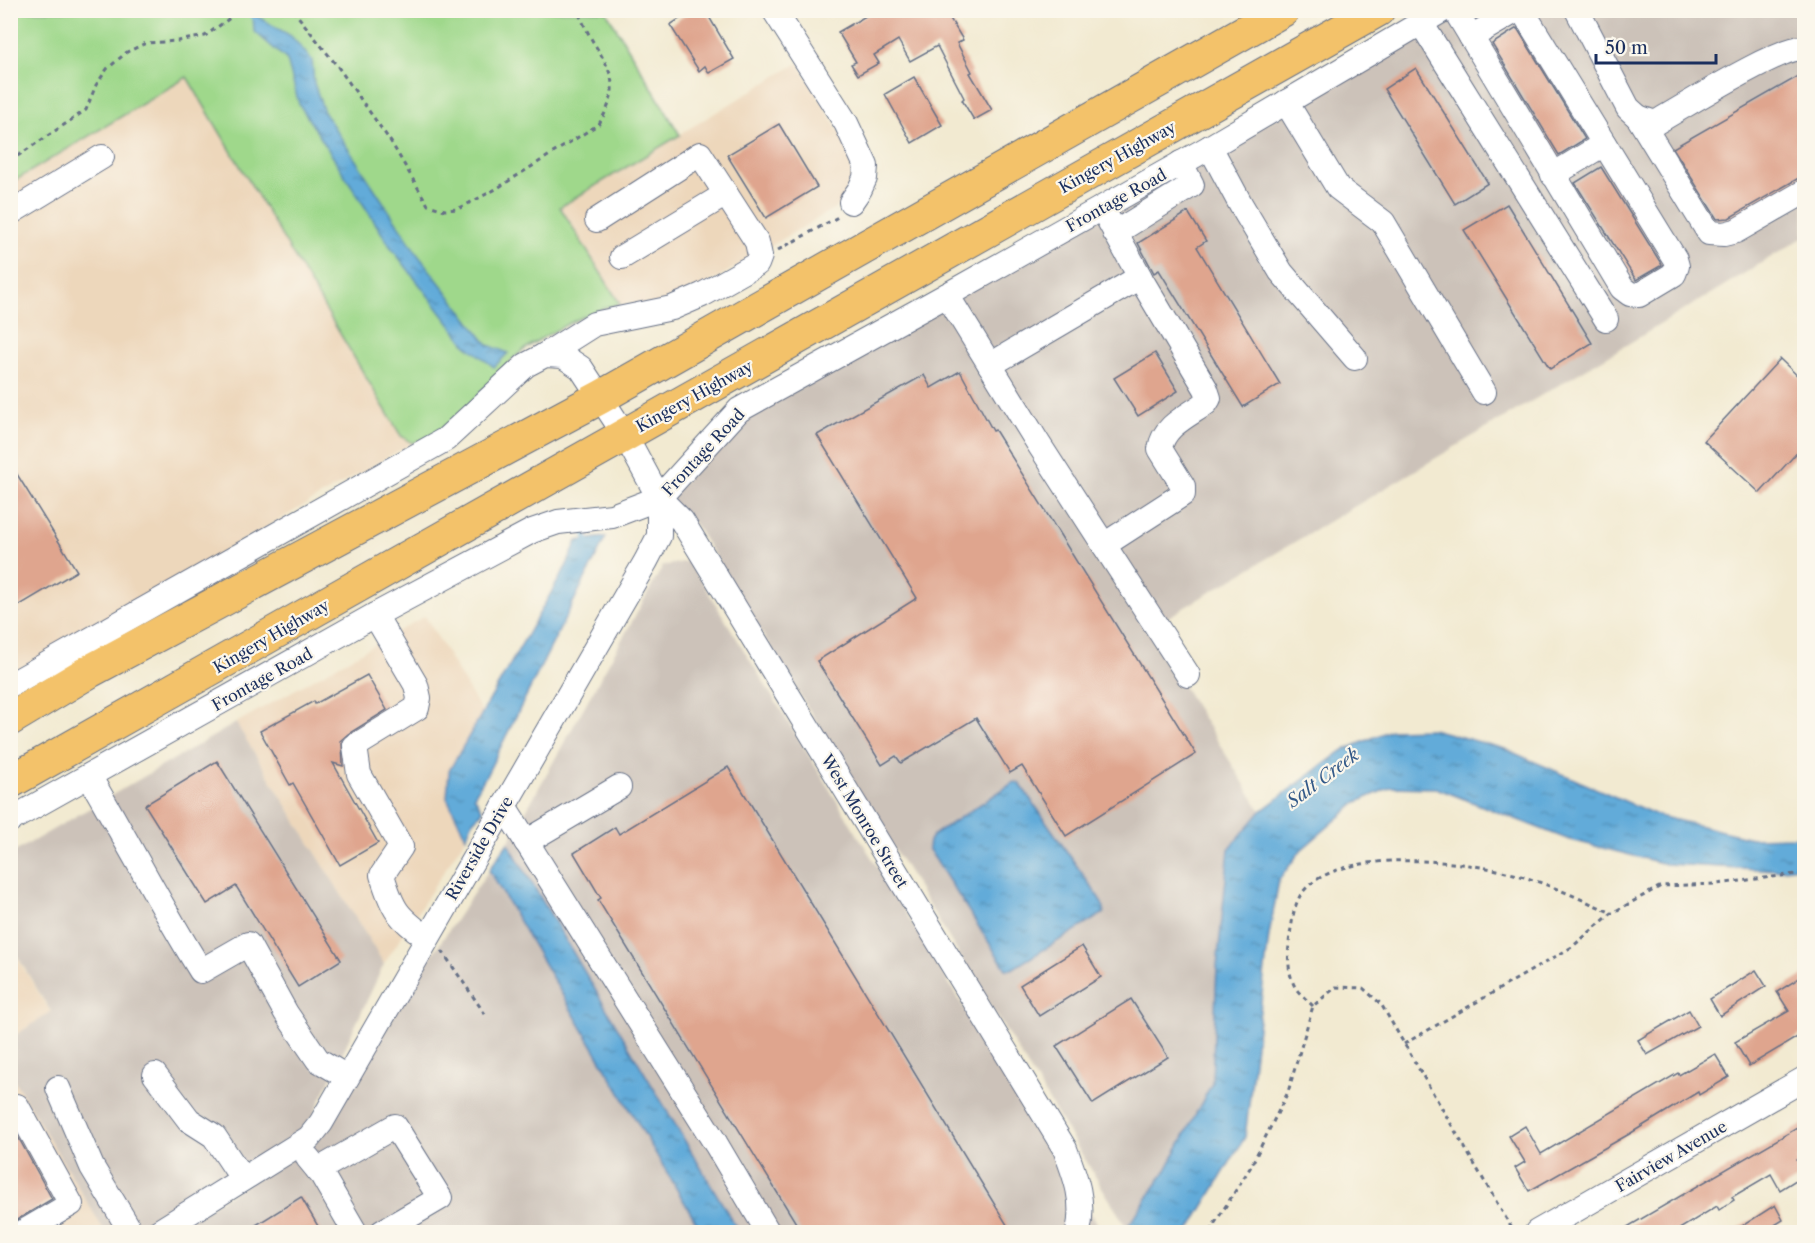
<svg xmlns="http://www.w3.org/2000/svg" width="1815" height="1243" font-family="'Libre Caslon Text',serif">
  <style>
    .built { fill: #edd7bb }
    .industrial { fill: #ccc2b9 }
    .grass { fill: #9fd88b; stroke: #5d8474; stroke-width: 1.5 }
    .water { fill: url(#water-ripples); stroke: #3e6d9c; stroke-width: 1.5 }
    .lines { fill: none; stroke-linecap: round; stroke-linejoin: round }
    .stream { stroke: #62abd9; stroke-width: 4.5 }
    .building { fill: #dfa58e }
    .minor-casing { stroke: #667086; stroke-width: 26 }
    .highway-casing { stroke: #667086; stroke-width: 35 }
    .path { stroke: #667086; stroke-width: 3; stroke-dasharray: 4.5 4.5; stroke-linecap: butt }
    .minor { stroke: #fff; stroke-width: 24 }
    .highway { stroke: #f3c26a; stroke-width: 33 }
    .labels { text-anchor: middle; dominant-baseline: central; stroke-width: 4.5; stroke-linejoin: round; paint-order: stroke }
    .street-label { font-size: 16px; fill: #1b2f5e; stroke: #fbf7ec }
    .water-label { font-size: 18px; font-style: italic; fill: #345a89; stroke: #fbf7ec }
  </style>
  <defs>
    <pattern id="water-ripples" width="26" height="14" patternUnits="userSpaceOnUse" patternTransform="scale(1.5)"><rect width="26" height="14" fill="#62abd9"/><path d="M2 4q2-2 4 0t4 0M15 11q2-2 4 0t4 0" fill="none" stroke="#508cb3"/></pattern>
  </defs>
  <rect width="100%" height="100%" fill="#fbf7ec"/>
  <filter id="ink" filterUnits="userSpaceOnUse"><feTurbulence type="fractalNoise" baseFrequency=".0167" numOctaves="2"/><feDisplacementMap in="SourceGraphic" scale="12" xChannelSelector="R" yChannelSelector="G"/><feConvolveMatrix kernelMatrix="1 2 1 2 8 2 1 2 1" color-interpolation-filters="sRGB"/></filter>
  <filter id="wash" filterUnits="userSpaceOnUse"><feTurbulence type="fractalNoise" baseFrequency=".008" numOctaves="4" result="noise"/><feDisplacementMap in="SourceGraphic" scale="24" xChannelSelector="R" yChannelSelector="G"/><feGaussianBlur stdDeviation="1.35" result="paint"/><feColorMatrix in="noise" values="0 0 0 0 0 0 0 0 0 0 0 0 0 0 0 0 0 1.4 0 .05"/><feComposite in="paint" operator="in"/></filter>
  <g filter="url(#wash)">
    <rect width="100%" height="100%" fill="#f2ead1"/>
    <g class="built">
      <polygon points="798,63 855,158 857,177 845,202 687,296 651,305 620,304 559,207"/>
      <polygon points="187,77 401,436 412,443 97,625 11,673 11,183"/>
      <polygon points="425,616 482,712 449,771 447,798 466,837 384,964 236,723"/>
      <polygon points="10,946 51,1013 11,1038 10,1038"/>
      <polygon points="11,1075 105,1232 11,1232"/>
    </g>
    <g class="industrial">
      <polygon points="1466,11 1804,11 1804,237 1638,338 1160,622 955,300"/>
      <polygon points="945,304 1261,811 1229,850 1217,967 1212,1083 1165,1172 1127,1228 695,524 669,499 746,412"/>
      <polygon points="689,561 1102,1232 739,1232 508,843 663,566"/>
      <polygon points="236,723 384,964 305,1133 145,1232 105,1232 11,1075 11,1038 51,1012 11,946 11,854"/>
      <polygon points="489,870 702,1232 169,1232 315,1142 372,1045"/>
    </g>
    <path class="grass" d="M11 11H606L680 135 560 207 620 304C596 307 532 341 514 358 487 383 448 436 412 443L401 436 187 77 11 183Z"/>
    <g class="water">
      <polygon points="253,14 291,36 312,60 314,83 324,112 418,255 488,345 508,353 494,367 466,345 390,246 299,104 287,60 254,31"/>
      <polygon points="606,537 487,774 474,796 483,811 473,821 466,837 447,798 449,771 567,565 577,541"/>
      <polygon points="1432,729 1505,749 1659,816 1751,838 1797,837 1804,834 1804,866 1777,870 1666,864 1567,839 1436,788 1391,787 1357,802 1301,850 1279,880 1269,935 1245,1137 1188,1232 1124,1232 1165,1172 1212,1083 1217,967 1229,849 1261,811 1342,751 1391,730"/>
      <polygon points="1014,782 1020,784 1099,898 1104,908 1104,913 1012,969 1006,969 928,848 929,841 932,836"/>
      <polygon points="508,843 739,1232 702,1232 489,870"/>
    </g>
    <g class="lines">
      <g class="stream">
        <polyline points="246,10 258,21"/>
        <polyline points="584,532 589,543"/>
      </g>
    </g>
    <g id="blocks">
      <g class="building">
        <polygon points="693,10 705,10 734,59 709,73 705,66 699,71 670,25"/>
        <polygon points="876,10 945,10 963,40 957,43 972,72 970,73 992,110 974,120 962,100 964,98 937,46 910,61 898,40 874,55 879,63 858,75 851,64 856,62 838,32"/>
        <polygon points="1517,28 1585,139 1559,155 1492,44"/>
        <polygon points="1416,68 1488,183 1455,204 1384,89"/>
        <polygon points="1804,73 1804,175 1729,218 1717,219 1673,148"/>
        <polygon points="914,77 942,125 912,143 885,94"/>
        <polygon points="779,124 817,187 766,218 727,155"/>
        <polygon points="1601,167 1662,265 1636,280 1575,183"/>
        <polygon points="1507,204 1592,343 1550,369 1464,230"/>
        <polygon points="1188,212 1206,241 1197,247 1280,384 1243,407 1159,270 1154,273 1138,243"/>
        <polygon points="1155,353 1178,391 1138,416 1114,378"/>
        <polygon points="1780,359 1804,382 1804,445 1760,493 1704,441"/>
        <polygon points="960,371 993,431 995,430 1196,754 1066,836 1022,766 1010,773 976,718 901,763 896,756 882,765 817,661 917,598 817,435 924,375 931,388"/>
        <polygon points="10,463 77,571 10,611"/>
        <polygon points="367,675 387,710 348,734 340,741 342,742 343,766 333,763 378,843 340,865 293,783 290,785 260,731 314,701 315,704"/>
        <polygon points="217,761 341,960 298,987 236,886 207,904 145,805"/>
        <polygon points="728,767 1012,1233 802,1233 598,900 601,898 574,853 615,827 619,834"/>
        <polygon points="1082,946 1101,977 1039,1016 1020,985"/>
        <polygon points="1756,970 1766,986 1720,1016 1710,999"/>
        <polygon points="1804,975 1804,1033 1749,1066 1735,1042 1789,1011 1777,992"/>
        <polygon points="1131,999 1168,1057 1093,1104 1056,1046"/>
        <polygon points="1689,1010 1698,1026 1647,1055 1638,1040"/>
        <polygon points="1715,1054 1729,1077 1699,1095 1698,1092 1631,1133 1529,1191 1515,1168 1525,1162 1509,1136 1525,1126 1541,1154 1678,1073 1679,1075"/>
        <polygon points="11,1124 52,1199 10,1224 10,1124"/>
        <polygon points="1804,1124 1804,1155 1797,1160 1804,1175 1780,1190 1771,1174 1732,1197 1734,1200 1719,1210 1717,1206 1673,1233 1617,1233"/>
        <polygon points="301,1197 322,1233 243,1233"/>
        <polygon points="1775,1205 1783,1220 1762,1233 1731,1233"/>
      </g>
    </g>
  </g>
  <g filter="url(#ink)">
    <use href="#blocks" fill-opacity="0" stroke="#667086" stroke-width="1.5"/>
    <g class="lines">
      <defs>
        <g id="minor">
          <polyline points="774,10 846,123 866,166 865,178 860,189 851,202"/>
          <polyline points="1455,10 1622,288 1630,294 1639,295 1674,274 1677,266 1675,259 1522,10"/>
          <polyline points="1577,10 1628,108 1638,117 1709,233 1724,234 1736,231 1804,192"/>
          <polyline points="1421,23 1606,319"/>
          <polyline points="1471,37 1517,10"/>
          <polyline points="1286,102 1338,188 1383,222 1484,392"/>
          <path d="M1638 117 1655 123C1682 108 1779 46 1804 48"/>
          <polyline points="1210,147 1241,205 1281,272 1355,358"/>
          <polyline points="1553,175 1604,144"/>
          <polyline points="10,213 102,157"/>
          <polyline points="1115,233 1192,185 1181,163"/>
          <polyline points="622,257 726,194"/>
          <polyline points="947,295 1038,443 1188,675"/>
          <polyline points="545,355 594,324 672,308 702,295 757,264 760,256 757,242 700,154 597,220"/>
          <polyline points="990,365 1140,277 1102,208"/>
          <path d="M659 498 682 521 1065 1149C1076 1178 1085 1201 1078 1232"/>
          <path d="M1104 545 1183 494V486L1160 449C1163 426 1188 416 1206 403L1209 398 1206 389 1139 276"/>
          <path d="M375 615 416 685 419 698 417 708 355 746 359 774 401 847 382 875C393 911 397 916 427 938"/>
          <polyline points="10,685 446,439 526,365 545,355 563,356 581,368 625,435 659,498 659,536 646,561 321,1123 309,1138 158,1232"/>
          <path d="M89 776C127 840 161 907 201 971L248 944 286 1013 318 1060 347 1077"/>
          <polyline points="504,806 716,1144 768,1232"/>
          <polyline points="10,820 375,615 532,531 558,522 612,516 659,498 739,410 947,295 1210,147 1443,10"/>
          <polyline points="526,842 619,787"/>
          <polyline points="155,1075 189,1120 214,1136 242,1178"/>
          <polyline points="58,1088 92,1167 131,1232"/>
          <polyline points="10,1110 17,1106 71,1204 23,1232"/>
          <polyline points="308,1158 322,1175 355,1232"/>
          <polyline points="318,1170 395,1126 440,1198 382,1232"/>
          <polyline points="1537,1232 1804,1079"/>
        </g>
        <g id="highway">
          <polyline points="10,719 90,671 601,397 1283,10"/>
          <polyline points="10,782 1378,10"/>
        </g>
      </defs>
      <use href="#minor" class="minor-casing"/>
      <use href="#highway" class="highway-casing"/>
      <g class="path">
        <path d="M293 10 338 67 391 142 428 205 445 210 458 209 496 189 599 124C619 90 615 77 595 45 588 34 583 22 577 10"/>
        <polyline points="10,161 86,110 96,85 107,69 127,52 146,43 178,41 205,36 241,10"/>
        <polyline points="778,250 838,217"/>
        <polyline points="442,951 487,1017"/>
        <path d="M1313 1006C1308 1001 1302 996 1297 990 1285 973 1288 943 1292 923 1293 914 1296 901 1302 893 1337 847 1457 860 1506 872 1543 881 1578 898 1612 913"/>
        <polyline points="1404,1044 1572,947 1612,913 1661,886 1717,884 1804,873"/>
        <polyline points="1212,1232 1213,1226 1250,1168 1288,1092 1313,1006 1336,987 1363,988 1381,1004 1514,1232"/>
      </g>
      <use href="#minor" class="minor"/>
      <use href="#highway" class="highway"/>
    </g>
  </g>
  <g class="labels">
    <g class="street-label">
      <text transform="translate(1117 157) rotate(-29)">Kingery Highway</text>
      <text transform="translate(1116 200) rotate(-29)">Frontage Road</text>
      <text transform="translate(694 396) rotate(-29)">Kingery Highway</text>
      <text transform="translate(703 452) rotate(-47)">Frontage Road</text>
      <text transform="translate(271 636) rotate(-30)">Kingery Highway</text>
      <text transform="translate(262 679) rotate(-29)">Frontage Road</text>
      <text transform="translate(865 821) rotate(59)">West Monroe Street</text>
      <text transform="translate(479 848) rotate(-60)">Riverside Drive</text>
      <text transform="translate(1671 1156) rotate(-30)">Fairview Avenue</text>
    </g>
    <g class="water-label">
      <text transform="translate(1323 778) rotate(-37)">Salt Creek</text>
    </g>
  </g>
  <rect width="1815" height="1243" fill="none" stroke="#fbf7ec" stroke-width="36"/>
  <path d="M1596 54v9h120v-9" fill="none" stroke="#1b2f5e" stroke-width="3"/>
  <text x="1605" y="54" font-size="18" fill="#1b2f5e" stroke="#fbf7ec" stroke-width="4.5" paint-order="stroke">50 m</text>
</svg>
